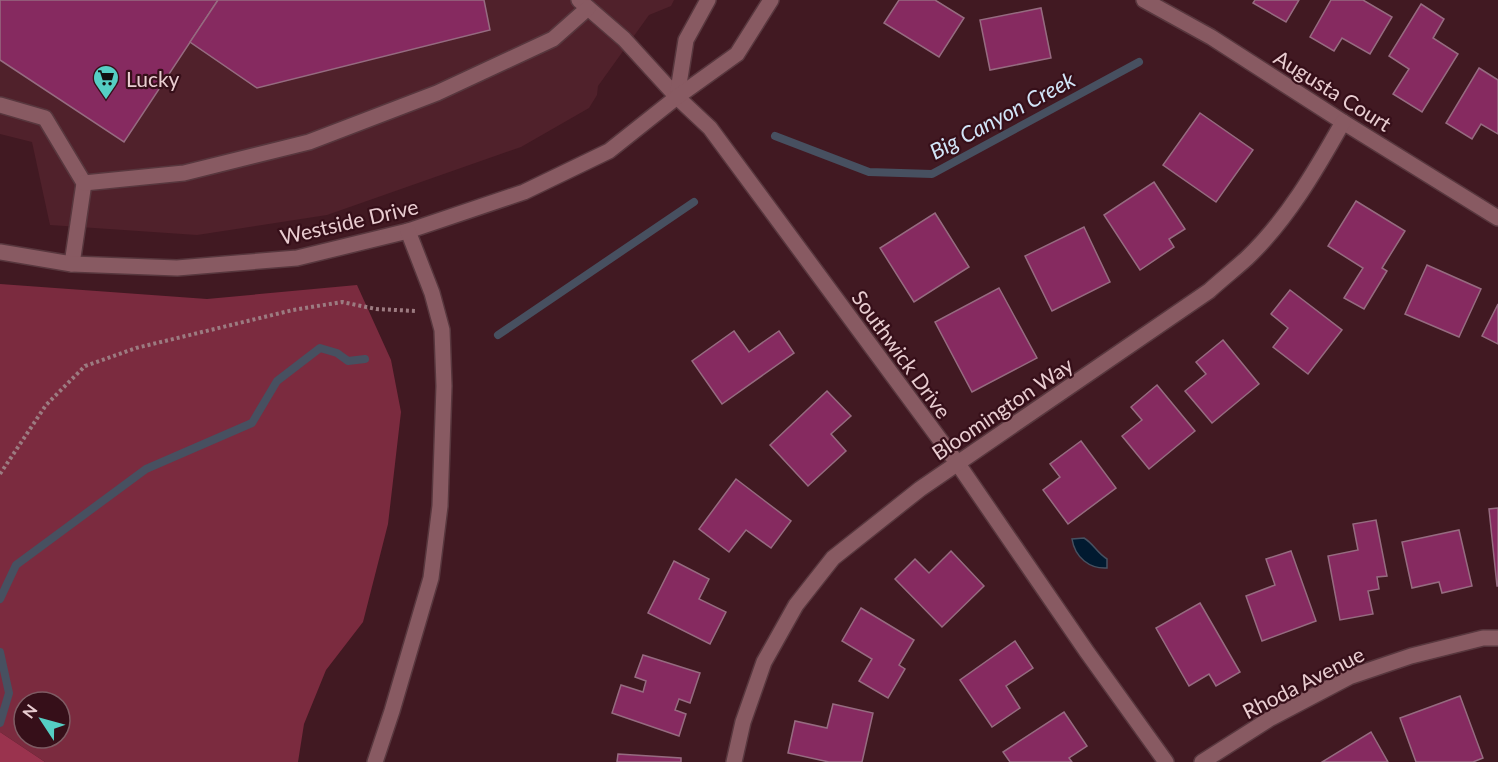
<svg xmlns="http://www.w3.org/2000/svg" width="1498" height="762" font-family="Lato,sans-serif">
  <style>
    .built { fill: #50212b }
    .green { fill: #7b2b3f; fill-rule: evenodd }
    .forest { fill: #9a334e }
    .water { fill: #011a30; stroke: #475060; stroke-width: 1.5 }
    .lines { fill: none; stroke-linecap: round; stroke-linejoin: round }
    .stream { stroke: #475060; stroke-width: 8 }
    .building { fill: #862a60; stroke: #966b80; stroke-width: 1.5 }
    .minor-casing { stroke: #58373e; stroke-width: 18 }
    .path { stroke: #9c7b81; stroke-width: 4; stroke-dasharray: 3 3; stroke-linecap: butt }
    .minor { stroke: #885a62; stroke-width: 15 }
    .labels { text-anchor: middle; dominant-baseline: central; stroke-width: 4.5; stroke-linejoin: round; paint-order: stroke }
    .poi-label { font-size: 21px; fill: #e9cdd1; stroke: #360f19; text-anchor: start }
    .street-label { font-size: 21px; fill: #e9cdd1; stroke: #360f19 }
    .water-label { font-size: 22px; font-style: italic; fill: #d2e5f8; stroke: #360f19 }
  </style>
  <rect width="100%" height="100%" fill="#411922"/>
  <polygon class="built" points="0,0 674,0 671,6 649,15 598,86 597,95 589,108 521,147 327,215 197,235 50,225 32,142 0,134"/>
  <path class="green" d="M0 284 207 299 357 285 391 360 401 412 388 524 363 622 326 670 304 724 298 762H45L0 732ZM24 702H60V738H24Z"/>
  <polygon class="forest" points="0,732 45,762 0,762"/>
  <path class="water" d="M1084 538C1094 544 1096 552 1107 559V568C1090 569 1075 558 1072 539Z"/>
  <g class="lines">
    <g class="stream">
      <polyline points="775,136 869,172 932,174 1139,62"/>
      <polyline points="498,335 694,202"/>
      <polyline points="0,599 16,565 146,469 252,423 277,381 320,348 337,353 348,361 365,359"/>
      <polyline points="0,652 9,693 0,723"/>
    </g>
  </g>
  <g class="building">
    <polygon points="0,0 218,0 124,142 0,60"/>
    <polygon points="218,0 484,0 490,30 257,88 190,42"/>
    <polygon points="899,0 935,0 964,18 939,57 884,23"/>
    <polygon points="1255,0 1299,0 1286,22 1253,3"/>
    <polygon points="1331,0 1363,0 1392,17 1370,54 1342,38 1334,51 1310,37"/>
    <polygon points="1421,4 1444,19 1433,38 1458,54 1422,112 1393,94 1409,69 1389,56"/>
    <polygon points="1041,8 1051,58 990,70 980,20"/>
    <polygon points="1479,68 1498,80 1498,134 1481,124 1472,139 1446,123"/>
    <polygon points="1200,113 1253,150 1216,202 1163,165"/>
    <polygon points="1154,182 1185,229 1169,239 1174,247 1140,270 1104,215"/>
    <polygon points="1356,201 1405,231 1382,268 1387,271 1364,309 1344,298 1363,268 1328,246"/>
    <polygon points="935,213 969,267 914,302 880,248"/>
    <polygon points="1084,227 1110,282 1052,311 1025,256"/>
    <polygon points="1427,265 1481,289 1459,337 1405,314"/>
    <polygon points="999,288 1037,358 972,392 935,322"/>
    <polygon points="1290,290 1342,330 1308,374 1273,347 1288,328 1271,314"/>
    <polygon points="1498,304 1498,344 1482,336"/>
    <polygon points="734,331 749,352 779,331 794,353 722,404 692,361"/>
    <polygon points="1223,340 1259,384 1212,423 1185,391 1206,374 1196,362"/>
    <polygon points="1157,385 1195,431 1149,469 1122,436 1142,420 1131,407"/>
    <polygon points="827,391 851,416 831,434 846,451 808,486 770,445"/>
    <polygon points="1081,441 1116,488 1068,524 1043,490 1060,477 1050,464"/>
    <polygon points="736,479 791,521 771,548 746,530 729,552 699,529"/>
    <polygon points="1498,508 1498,586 1497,586 1489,509"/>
    <polygon points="1376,520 1387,576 1377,577 1379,589 1368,591 1373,614 1340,620 1328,556 1358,550 1353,524"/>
    <polygon points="1459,530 1472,586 1442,593 1439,582 1412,588 1402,542"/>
    <polygon points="951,551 984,586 942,627 895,579 915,559 929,573"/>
    <polygon points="1291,551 1316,621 1262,641 1246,596 1275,585 1266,559"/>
    <polygon points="674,561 709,579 699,599 726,612 710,644 648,613"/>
    <polygon points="1200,603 1240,672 1216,686 1209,674 1189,686 1156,628"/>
    <polygon points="861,608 914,640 899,665 905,669 888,698 859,681 872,659 842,641"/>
    <polygon points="1015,641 1033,668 1006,686 1020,708 992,727 960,680"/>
    <polygon points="643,655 700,673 690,703 679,699 675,710 686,714 679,736 612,713 621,685 643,692 646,681 635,677"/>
    <polygon points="1460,696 1483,758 1473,762 1416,762 1400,718"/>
    <polygon points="833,704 873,713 862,762 829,762 788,753 795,721 827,728"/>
    <polygon points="1064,712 1087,746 1069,758 1072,762 1010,762 1003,752"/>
    <polygon points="1371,732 1388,762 1322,762"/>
    <polygon points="618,754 681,758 681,762 617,762"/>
  </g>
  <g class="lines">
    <defs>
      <g id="minor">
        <polyline points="579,0 624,39 677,97 710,128 958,464 1087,652 1166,762"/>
        <polyline points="1144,0 1211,37 1343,122 1498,218"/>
        <polyline points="677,97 686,40 708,0"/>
        <polyline points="0,105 45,118 84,183 72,264"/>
        <polyline points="84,183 184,173 309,142 437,93 553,39 588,8"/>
        <polyline points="0,252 72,264 177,268 297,258 408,231 524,192 609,151 677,97 737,54 771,0"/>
        <polyline points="375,762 392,711 431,578 440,506 444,386 442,330 432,293 408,231"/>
        <path d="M734 762 743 722 764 662 796 605 833 558 920 489 1209 291C1221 280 1235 269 1247 258 1287 220 1316 170 1343 122"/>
        <polyline points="1202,762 1271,718 1349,677 1411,656 1483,638 1498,638"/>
      </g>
    </defs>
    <use href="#minor" class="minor-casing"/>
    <polyline class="path" points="0,474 46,405 85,366 136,348 293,310 342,302 376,309 416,311"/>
    <use href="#minor" class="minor"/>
  </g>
  <defs>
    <symbol id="supermarket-pin" viewBox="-11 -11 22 30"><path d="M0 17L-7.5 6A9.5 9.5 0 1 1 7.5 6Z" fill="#55cec4" stroke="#360f19"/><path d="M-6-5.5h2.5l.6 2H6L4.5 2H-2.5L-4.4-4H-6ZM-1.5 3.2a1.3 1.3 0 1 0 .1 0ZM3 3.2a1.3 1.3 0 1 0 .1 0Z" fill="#111"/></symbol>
  </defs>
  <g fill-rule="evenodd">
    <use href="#supermarket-pin" x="91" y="63" width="30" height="40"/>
  </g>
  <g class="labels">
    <g class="poi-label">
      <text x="126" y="78">Lucky</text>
    </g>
    <g class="street-label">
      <text transform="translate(1333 90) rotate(32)">Augusta Court</text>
      <text transform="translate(349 221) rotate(-13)">Westside Drive</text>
      <text transform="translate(902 354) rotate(54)">Southwick Drive</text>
      <text transform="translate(1002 408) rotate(-34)">Bloomington Way</text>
      <text transform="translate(1303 682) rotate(-27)">Rhoda Avenue</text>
    </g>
    <g class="water-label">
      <text transform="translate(1002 115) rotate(-28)">Big Canyon Creek</text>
    </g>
  </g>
  <g transform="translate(42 720) rotate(306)"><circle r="28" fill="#360f19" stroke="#7e5b63" stroke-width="1.5"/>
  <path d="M0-4.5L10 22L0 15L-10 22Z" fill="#55cec4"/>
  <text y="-9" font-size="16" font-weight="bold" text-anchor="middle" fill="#e9cdd1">N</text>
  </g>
</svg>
